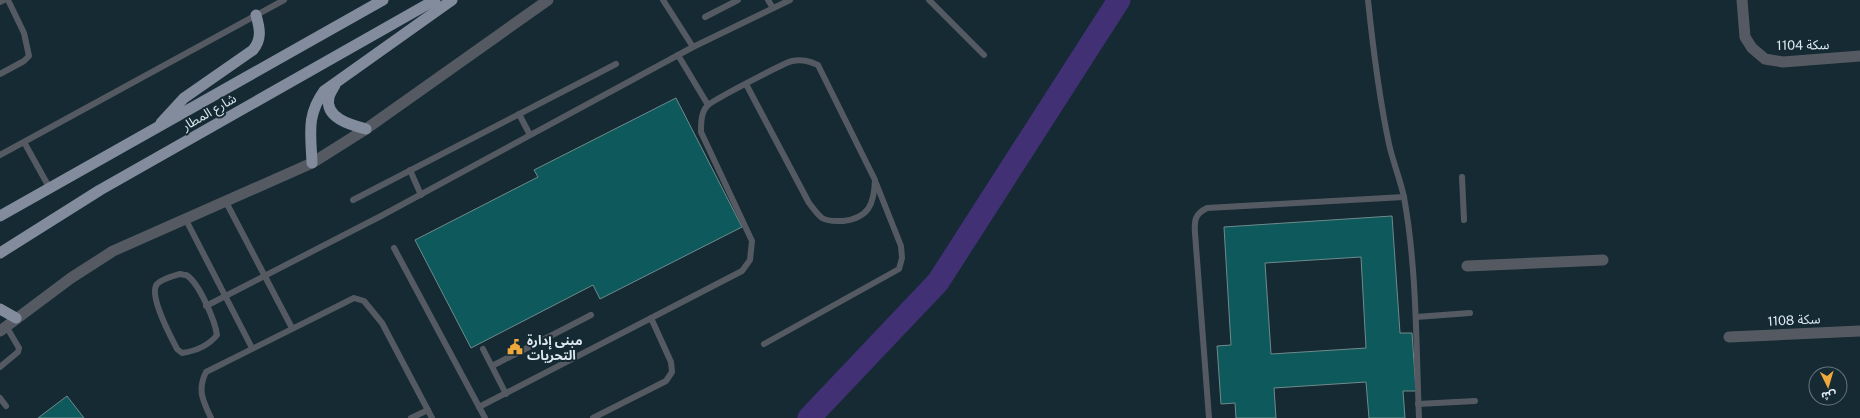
<svg xmlns="http://www.w3.org/2000/svg" width="1860" height="418" font-family="'Public Sans','Noto Sans Arabic',sans-serif">
  <style>
    .lines { fill: none; stroke-linecap: round; stroke-linejoin: round }
    .river { stroke: #423074; stroke-width: 23 }
    .building { fill: #0e595c; stroke: #6f8b8c; fill-rule: evenodd }
    .service { stroke: #555a62; stroke-width: 6 }
    .minor { stroke: #555a62; stroke-width: 11 }
    .primary { stroke: #838c9c; stroke-width: 11 }
    .labels { text-anchor: middle; dominant-baseline: central; stroke-width: 4; stroke-linejoin: round; paint-order: stroke }
    .street-label { font-size: 13px; fill: #dde9f0; stroke: #152a33 }
    .poi-label { font-size: 13px; font-weight: bold; fill: #dde9f0; stroke: #152a33; text-anchor: start }
  </style>
  <rect width="100%" height="100%" fill="#152a33"/>
  <g class="lines">
    <polyline class="river" points="809,418 938,282 1119,0"/>
  </g>
  <g class="building">
    <polygon points="676,98 742,227 600,299 593,285 471,348 415,240 538,177 534,170"/>
    <path d="M1392 216 1400 333H1412L1416 391H1403L1405 418H1369L1366 382 1274 388 1276 418H1236L1235 403 1221 404 1217 346 1231 345 1224 227ZM1361 257 1366 348 1271 354 1265 263Z"/>
    <polygon points="67,396 84,418 38,418"/>
  </g>
  <g class="lines">
    <g class="service">
      <polyline points="663,0 693,47"/>
      <polyline points="768,0 773,8"/>
      <polyline points="929,0 984,55"/>
      <path d="M1368 0C1373 48 1379 97 1389 144 1393 162 1400 179 1404 197 1417 269 1416 345 1419 418"/>
      <polyline points="0,2 4,0"/>
      <polyline points="705,17 738,0"/>
      <polyline points="678,55 708,105"/>
      <polyline points="0,74 24,61 29,56 24,33 8,0"/>
      <polyline points="519,114 530,135"/>
      <polyline points="24,142 49,187"/>
      <polyline points="0,155 284,0"/>
      <polyline points="410,170 421,195"/>
      <polyline points="1462,177 1464,220"/>
      <polyline points="353,200 616,64"/>
      <polyline points="226,202 292,328"/>
      <polyline points="185,218 252,348"/>
      <polyline points="394,248 485,418"/>
      <path d="M180 274C180 274 185 275 186 275 199 282 215 321 217 335 209 345 196 351 182 353L177 349C171 337 148 295 157 284 162 279 173 276 180 274Z"/>
      <polyline points="206,306 381,216 693,47 790,0"/>
      <polyline points="1416,317 1470,313"/>
      <polyline points="764,344 899,269 902,258 901,246 876,183"/>
      <polyline points="483,349 506,394"/>
      <polyline points="492,366 591,315"/>
      <polyline points="0,367 18,352 19,348 6,326"/>
      <polyline points="0,398 6,406"/>
      <polyline points="1418,404 1475,401"/>
      <path d="M479 407 742 271 750 260 752 241 701 132C701 123 701 113 707 106 711 101 784 63 792 61 802 59 809 61 818 65L875 180C874 204 869 218 843 221 835 221 829 222 822 218 817 214 813 208 809 203L746 84"/>
      <path d="M211 418C203 401 197 390 206 372L354 298 364 301 382 323 432 418"/>
      <polyline points="411,418 428,410"/>
      <polyline points="593,418 666,381 672,372 671,362 651,318"/>
      <path d="M1209 418 1195 233C1194 220 1195 214 1207 208L1404 197"/>
    </g>
    <g class="minor">
      <polyline points="1742,0 1745,37 1752,48 1765,59 1783,62 1860,56"/>
      <polyline points="1467,266 1603,260"/>
      <polyline points="0,331 71,278 113,251 312,163 366,129 548,0"/>
      <polyline points="1729,337 1860,331"/>
    </g>
    <g class="primary">
      <path d="M335 85C333 89 330 93 329 97 324 118 351 125 366 129"/>
      <path d="M161 123 184 98 253 50C262 39 260 29 256 15"/>
      <path d="M312 163C311 134 306 116 324 91L452 0"/>
      <polyline points="0,216 383,0"/>
      <polyline points="0,253 100,190 435,0"/>
      <polyline points="0,309 16,318"/>
    </g>
  </g>
  <defs>
    <symbol id="civic-bare" viewBox="-9 -9 18 18"><path d="M-.6-6.5H3V-4.5H.6V-3L4-1V1h2V6H-6V1h2V-1L-.6-3ZM-1.2 2.5V6h2.4V2.5Z" fill="#eea83c" stroke="#152a33" stroke-width="2.5" paint-order="stroke"/></symbol>
  </defs>
  <g fill-rule="evenodd">
    <use href="#civic-bare" x="504" y="336" width="22" height="22"/>
  </g>
  <g class="labels">
    <g class="street-label">
      <text transform="translate(1803 45) rotate(-1)">سكة 1104</text>
      <text transform="translate(209 112) rotate(-30)">شارع المطار</text>
      <text transform="translate(1794 320) rotate(-3)">سكة 1108</text>
    </g>
    <g class="poi-label">
      <text x="527" y="340">مبنى إدارة<tspan x="527" dy="15">التحريات</tspan></text>
    </g>
  </g>
  <g transform="translate(1828 386) rotate(175)"><circle r="19" fill="#152a33" stroke="#65767f"/>
  <path d="M0-3L7 15L0 10L-7 15Z" fill="#eea83c"/>
  <text y="-6" font-size="11" font-weight="bold" text-anchor="middle" fill="#dde9f0">ش</text>
  </g>
</svg>
